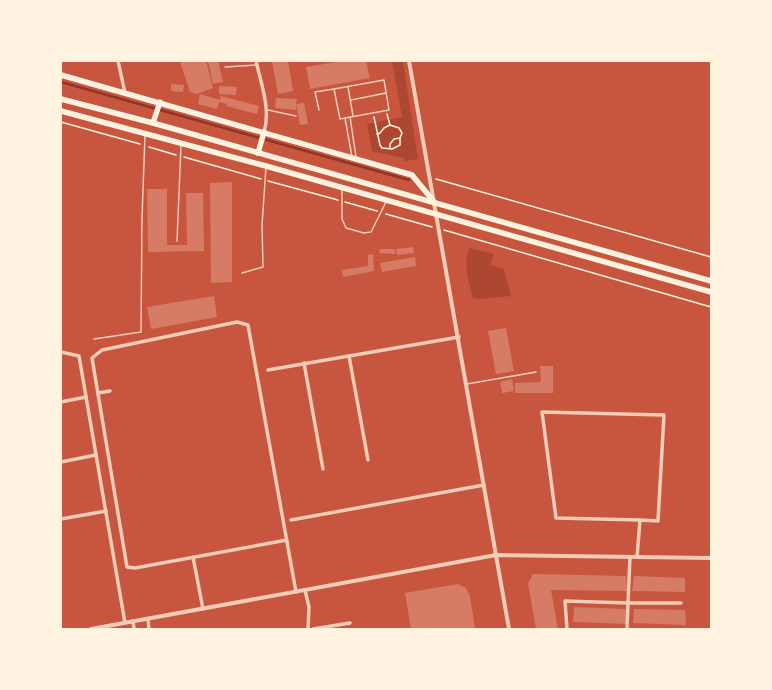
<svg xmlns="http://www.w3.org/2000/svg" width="772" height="690" font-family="'Sofia Sans Condensed',sans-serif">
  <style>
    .green { fill: #ae4732 }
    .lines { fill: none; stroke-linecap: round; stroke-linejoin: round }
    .stream { stroke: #8f3625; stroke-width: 2.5 }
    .building { fill: #d67c66 }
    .path { stroke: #fff3e0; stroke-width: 1.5 }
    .service { stroke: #f1ccb7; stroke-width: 1.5 }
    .minor { stroke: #f1ccb7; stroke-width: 3.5 }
    .tertiary { stroke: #f1ccb7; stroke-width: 4 }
    .primary { stroke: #fff3e0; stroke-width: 5.5 }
  </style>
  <rect width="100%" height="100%" fill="#c8553d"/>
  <g class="green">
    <polygon points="392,61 403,61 418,159 405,161 403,158 372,151 367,124 402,117"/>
    <path d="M470 248 494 254 490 265 504 269 511 296 481 299 473 298C469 283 462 261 470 248Z"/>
  </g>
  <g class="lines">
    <polyline class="stream" points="61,82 409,180"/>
  </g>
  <g class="building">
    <polygon points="180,61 206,61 213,88 197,94 190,92"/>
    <polygon points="208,61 218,61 223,82 213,84"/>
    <polygon points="272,61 288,61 293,91 278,94"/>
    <polygon points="342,61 366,61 370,78 310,89 306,67"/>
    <polygon points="171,84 184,85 183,92 171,91"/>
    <polygon points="219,86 237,87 236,95 219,94"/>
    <polygon points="200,94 220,100 221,96 259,106 257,114 226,106 227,104 219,102 217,109 198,104"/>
    <polygon points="276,98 297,99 296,104 304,103 308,124 300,125 296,104 296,110 275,108"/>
    <polygon points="232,182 232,282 211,283 210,183"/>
    <polygon points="147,189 167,189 167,245 187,245 186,193 203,193 204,251 148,252"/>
    <polygon points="413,247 414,253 397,255 396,249"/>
    <polygon points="380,249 395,249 395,254 379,253"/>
    <polygon points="373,254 374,271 343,277 342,270 368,266 368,255"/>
    <polygon points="415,257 416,266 382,272 380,263"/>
    <polygon points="214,296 217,317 151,329 147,307"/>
    <polygon points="506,328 514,371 496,374 488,331"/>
    <polygon points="540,366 553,366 553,393 515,393 515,383 541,382"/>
    <polygon points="512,379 514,391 502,393 500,382"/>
    <polygon points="533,574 626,576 627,591 551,590 558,629 536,629 528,584"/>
    <polygon points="634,576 685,578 685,592 632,591"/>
    <polygon points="458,584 466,588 470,596 475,629 411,629 405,593"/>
    <polygon points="574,607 626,609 626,624 573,622"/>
    <polygon points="634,609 685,610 686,625 633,623"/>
  </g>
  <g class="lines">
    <g class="path">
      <polyline points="374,117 380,145 382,148 392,149 400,145 400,138 402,133 399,128 390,125 387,114"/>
      <polyline points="61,122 140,144"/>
      <polyline points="377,134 380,133 384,128 390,125"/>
      <polyline points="149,147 176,155"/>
      <polyline points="390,148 390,144 394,139 400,138"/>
      <polyline points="184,157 261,179"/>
      <polyline points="436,179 711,257"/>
      <polyline points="268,181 338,200"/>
      <polyline points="345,202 377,211"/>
      <polyline points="386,214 432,227"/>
      <polyline points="444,230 711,307"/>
    </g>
    <g class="service">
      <polyline points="225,67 257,65"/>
      <polygon points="384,80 389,110 340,119 334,89"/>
      <polyline points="348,87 353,116"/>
      <polyline points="351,100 386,93"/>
      <polyline points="268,110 296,116"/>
      <polyline points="319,110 315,92 334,89"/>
      <polyline points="350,117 356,157"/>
      <polyline points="345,118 352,157"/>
      <polyline points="342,189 342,219 346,228 364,233 371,232 386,202"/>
      <polyline points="177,241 181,145"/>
      <polyline points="242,273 263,267 262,225 266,167"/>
      <polyline points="94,339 141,332 142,218 145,135"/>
      <polyline points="467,384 536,372"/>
    </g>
    <g class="minor">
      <polyline points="118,61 125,93"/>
      <path d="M256 61C261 83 271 110 264 132"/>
      <polyline points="61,352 79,356 125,623"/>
      <polyline points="349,356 368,460"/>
      <polyline points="304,363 323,469"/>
      <polyline points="268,370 459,337"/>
      <polyline points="98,393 110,391"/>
      <polyline points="61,402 86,397"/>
      <polyline points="61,462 96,455"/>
      <polyline points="61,519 106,511"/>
      <polyline points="291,520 484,485"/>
      <polyline points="287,540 135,568 127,567 92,358 102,350 237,322 248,325 296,592"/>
      <polyline points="193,557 203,609"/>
      <polyline points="637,557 640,520 658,521 664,415 542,412 556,518 640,520"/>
      <polyline points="305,590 309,607 308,629"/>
      <polyline points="148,619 149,629"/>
      <polyline points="133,621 134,629"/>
      <polyline points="313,629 350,623"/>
      <polyline points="567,629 565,601 628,603 630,557"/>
      <polyline points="627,629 628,603 681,603"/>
    </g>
    <g class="tertiary">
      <polyline points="409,61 509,629"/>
      <polyline points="91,629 496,555 711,558"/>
    </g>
    <g class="primary">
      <polyline points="61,75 412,175 435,203"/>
      <polyline points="61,99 153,123 711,281"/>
      <polyline points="61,111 266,166 711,292"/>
      <polyline points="153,123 160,102"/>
      <polyline points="258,153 264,132"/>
    </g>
  </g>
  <rect width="772" height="690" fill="none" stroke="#fff3e0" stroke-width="124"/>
</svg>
